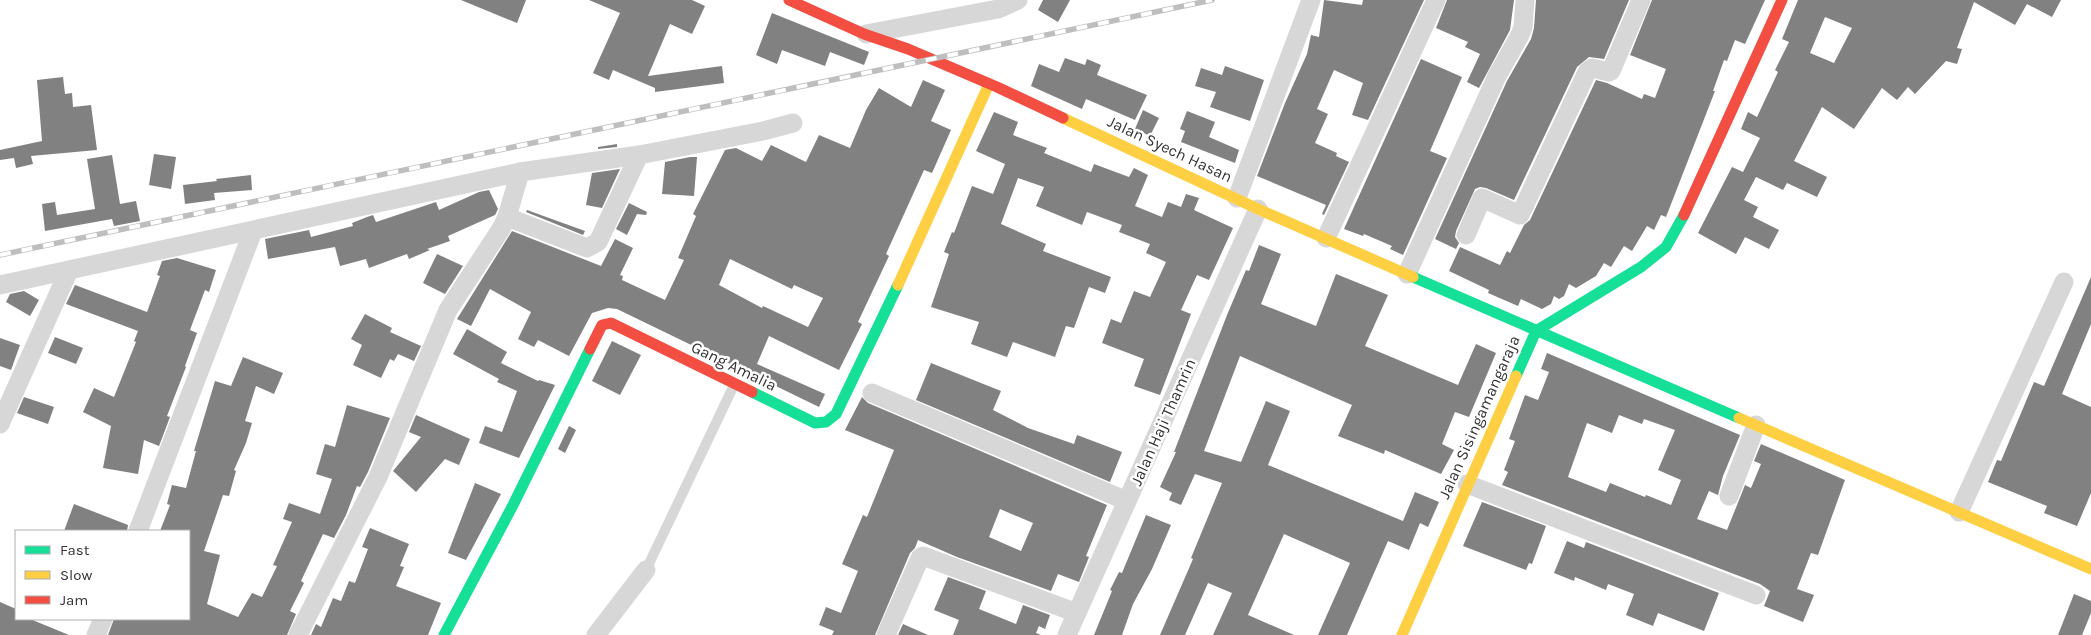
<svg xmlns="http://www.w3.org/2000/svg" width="2091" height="635" font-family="Karla,sans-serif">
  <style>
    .building { fill: #818181; fill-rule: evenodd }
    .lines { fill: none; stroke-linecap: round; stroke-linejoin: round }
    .lane { stroke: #d7d7d7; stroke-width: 10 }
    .street { stroke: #d7d7d7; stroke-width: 19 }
    .fast { stroke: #16e098; stroke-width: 11 }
    .slow { stroke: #ffcf43; stroke-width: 11 }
    .jam { stroke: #f24e42; stroke-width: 11 }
    .rail-casing { stroke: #bebebe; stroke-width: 5.5 }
    .rail { stroke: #fff; stroke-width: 4; stroke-dasharray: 11; stroke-linecap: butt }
    .labels { text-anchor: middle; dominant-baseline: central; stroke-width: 5; stroke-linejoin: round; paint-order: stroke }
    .street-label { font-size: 16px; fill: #333; stroke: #fff }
  </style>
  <rect width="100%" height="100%" fill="#fff"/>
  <g class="building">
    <polygon points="461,0 526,0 517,23"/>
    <polygon points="589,0 692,0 705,6 692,34 670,24 648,76 722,66 724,83 655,92 655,88 613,70 609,80 593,73 620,13"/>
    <polygon points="1043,0 1070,0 1058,22 1038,10"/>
    <polygon points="1324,0 1362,5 1363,0 1424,0 1368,120 1352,115 1363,83 1334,70 1317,109 1328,114 1315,143 1337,153 1336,156 1349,162 1324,215 1322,214 1326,205 1257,176 1285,103 1307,54 1311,35 1319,37"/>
    <polygon points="1447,0 1514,0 1510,30 1479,88 1467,82 1480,54 1465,47 1468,42 1436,28"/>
    <polygon points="1536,0 1629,0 1604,59 1589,57 1577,67 1514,200 1486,188 1480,187 1475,189 1456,231 1455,237 1459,243 1456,249 1435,239 1507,81 1531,39 1534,28"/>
    <polygon points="1652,0 1765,0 1745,44 1735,40 1727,61 1724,60 1713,91 1715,91 1666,217 1661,215 1654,230 1647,226 1632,251 1624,246 1611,267 1604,263 1596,276 1576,288 1569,284 1564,296 1559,299 1554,296 1551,304 1542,309 1521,299 1518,306 1488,293 1489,290 1449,271 1460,247 1500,265 1507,251 1510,253 1524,225 1530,220 1596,80 1607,83 1642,99 1644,94 1655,98 1666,69 1630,55"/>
    <path d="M1798 0H2061L2052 17 2027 4 2015 25 1974 2 1957 48 1962 49 1957 64 1946 61 1915 94 1908 87 1897 100 1882 88 1854 129 1822 107 1794 161 1827 177 1817 197 1787 183 1783 190 1756 177 1744 200 1758 207 1753 217 1779 230 1769 249 1745 237 1736 254 1698 233 1732 167 1743 172 1760 138 1741 129 1748 112 1757 117 1778 72 1775 70 1789 42 1782 39ZM1825 17 1852 28 1834 63 1810 53Z"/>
    <polygon points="772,13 869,52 864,65 830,52 825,66 782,50 777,64 756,55"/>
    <polygon points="1065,58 1085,65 1087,59 1101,65 1097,75 1147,95 1135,120 1086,99 1082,109 1031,86 1039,64 1059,72"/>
    <polygon points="1421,59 1462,77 1430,151 1447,158 1403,255 1390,249 1392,246 1364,234 1363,236 1344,229"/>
    <polygon points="1225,66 1264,80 1250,121 1210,107 1216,92 1195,86 1201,68 1222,75"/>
    <polygon points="63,77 65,94 72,93 73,107 91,105 97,150 31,156 33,164 16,168 14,158 0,160 0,150 42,141 37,80"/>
    <path d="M923 80 945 90 931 121 951 130 932 173 924 170 886 254 889 256 858 322 862 324 839 370 769 336 757 364 825 394 819 407 617 309 608 308 592 313 569 356 538 340 534 347 518 339 531 312 490 289 471 326 457 319 512 231 601 266 615 239 633 248 620 275 623 276 622 280 665 300 684 260 678 258 696 216 693 214 725 150 736 148 762 161 771 145 806 162 819 135 850 148 866 110 879 88 911 107ZM730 259 792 289 794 285 823 298 808 327 763 306 762 308 719 285Z"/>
    <polygon points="1143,110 1159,118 1150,136 1135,129"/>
    <polygon points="1187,111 1215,122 1209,137 1239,150 1235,163 1181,142 1185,131 1180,129"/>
    <polygon points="994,112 1018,122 1013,135 1047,148 1044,153 1091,172 1094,164 1129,177 1134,168 1148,175 1135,206 1162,217 1168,202 1181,207 1186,194 1199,198 1194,210 1233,228 1209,280 1197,275 1181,310 1191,314 1160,395 1134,386 1144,359 1102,343 1111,319 1121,323 1134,291 1150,297 1166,262 1146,253 1150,244 1119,232 1122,225 1087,212 1082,225 1036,206 1044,187 1018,178 1001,224 1046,244 1043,251 1111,277 1105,293 1089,287 1074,328 1066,326 1055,357 1013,342 1007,357 971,344 979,322 931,307 949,254 944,252 952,232 954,233 972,186 993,194 1005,164 976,151"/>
    <polygon points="617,144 617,147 598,149 598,147"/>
    <polygon points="154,154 176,157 171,189 149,185"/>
    <polygon points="112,155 120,204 136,201 140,221 114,226 112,219 45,231 42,204 55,202 57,215 95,209 87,159"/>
    <polygon points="690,157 697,157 694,196 662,194 665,162"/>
    <polygon points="620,169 602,208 586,205 592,173"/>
    <polygon points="251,175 252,190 214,193 215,200 185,204 183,185 217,181 216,179"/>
    <polygon points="489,190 498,209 495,215 448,236 450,241 427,249 430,250 409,259 407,254 369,268 366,259 340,266 335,247 268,259 265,239 309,230 311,237 353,226 352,223 367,217 373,215 376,222 436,202 439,210 479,192"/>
    <polygon points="629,203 647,212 646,215 637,214 627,235 616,229"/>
    <polygon points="527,210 585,231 583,235 526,212"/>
    <polygon points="1259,245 1281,254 1261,304 1316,326 1336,274 1388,295 1365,346 1458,385 1476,344 1496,353 1469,417 1455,412 1442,444 1454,450 1441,474 1385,450 1384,454 1338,436 1352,405 1240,356 1204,451 1241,462 1266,401 1290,411 1268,465 1403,521 1415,492 1439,502 1428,527 1420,523 1409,550 1388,541 1347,635 1318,635 1350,563 1284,534 1248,615 1294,635 1213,635 1232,593 1208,583 1185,635 1160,635 1193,559 1191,558 1222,483 1195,474 1181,505 1169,500 1172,493 1160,487 1176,452 1174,452 1227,315 1246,270 1249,271"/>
    <polygon points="437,254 463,266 445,294 423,283"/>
    <polygon points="177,258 216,270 209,292 205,290 190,330 197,333 185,366 186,367 167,416 170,417 159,446 144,440 138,474 103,468 111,426 83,412 94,388 114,397 136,342 134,341 138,331 66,304 75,285 147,312 160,276 157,275 162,261"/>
    <polygon points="2091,277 2091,324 2062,394 2091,407 2091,493 2077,526 2044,513 2047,506 1988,482 1997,460 2001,461 2034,382 2044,386"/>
    <polygon points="24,291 39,300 30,316 6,302 10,294"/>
    <polygon points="365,314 392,328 390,332 421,346 414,361 398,354 394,361 390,359 381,378 353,365 362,345 351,339"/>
    <polygon points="467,329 507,352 501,363 538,381 539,380 555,385 519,458 479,443 485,426 502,432 517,391 497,382 499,379 453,354"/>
    <polygon points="55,337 83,348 76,364 48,353"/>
    <polygon points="0,338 20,345 11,370 0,366"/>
    <polygon points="612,341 641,355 620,395 592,381"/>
    <path d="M1547 353 1740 435 1723 476 1718 495 1709 491 1697 519 1727 530 1745 485 1751 488 1761 464 1754 461 1761 444 1845 480 1818 555 1811 553 1797 589 1814 595 1803 622 1764 606 1770 591 1760 584 1502 485 1508 472 1504 470 1515 441 1509 439 1525 395 1538 400 1549 372 1541 369ZM1619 415 1642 424 1644 419 1675 430 1658 470 1681 480 1671 505 1646 495 1645 497 1610 483 1606 492 1568 477 1587 423 1612 433Z"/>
    <polygon points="243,357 283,373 274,394 256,386 245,421 252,423 246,443 234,470 236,471 229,496 223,495 204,551 220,555 207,604 238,617 252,593 262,597 277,566 273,565 292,522 283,519 289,503 320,514 332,479 316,474 325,444 335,447 347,405 390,418 368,472 360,487 357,486 346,515 334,538 323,534 301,581 304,583 290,611 296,614 287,635 108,635 114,619 189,619 189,531 160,531 170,505 167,504 172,485 186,488 196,451 194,451 215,381 231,386"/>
    <polygon points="931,363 1001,391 993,410 1028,428 1074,444 1077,435 1122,452 1110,482 916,400"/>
    <polygon points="24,397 54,407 48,424 17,413"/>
    <path d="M862 397 868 403 1107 505 1086 556 1089 557 1079 582 1058 574 1051 591 957 557 918 540 915 548 910 553 875 635H832L834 631 819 625 826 607 841 613 858 571 842 564 863 515 867 517 894 450 845 430ZM1000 509 1033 523 1021 551 989 537Z"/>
    <polygon points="416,415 470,439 459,465 445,459 416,492 393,471 421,437 409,432"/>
    <polygon points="569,426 576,430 565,453 558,449"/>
    <polygon points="475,483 501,494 466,560 448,553"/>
    <polygon points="1482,502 1546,526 1532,564 1529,563 1526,570 1463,546"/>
    <polygon points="74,504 128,525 127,531 64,531"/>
    <polygon points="1146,515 1171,525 1152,569 1133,604 1122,635 1094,635 1112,591 1110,590 1119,572 1122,573"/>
    <polygon points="370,528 409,544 400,566 404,567 396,586 441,603 428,635 311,635 316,624 321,627 333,598 341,601 349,581 355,583 368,549 362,547"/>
    <polygon points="1567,541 1584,548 1586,542 1719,593 1704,631 1658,613 1653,626 1626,615 1634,594 1608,584 1606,590 1575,577 1574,581 1554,573"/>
    <polygon points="948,577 986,591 979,609 1016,624 1023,605 1050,615 1045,629 1039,626 1036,633 1041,635 953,635 959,620 934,610"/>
    <polygon points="2074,594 2091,601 2091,613 2082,635 2058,635"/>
    <polygon points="0,602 16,609 16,619 30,619 69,635 0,635"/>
    <polygon points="903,624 928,635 898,635"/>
  </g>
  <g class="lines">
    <polyline class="lane" points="646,570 734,385"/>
    <g class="street">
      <polyline points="866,34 998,9 1018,0"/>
      <polyline points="1237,198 1311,0"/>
      <polyline points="507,217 587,248 598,242 639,155"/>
      <polyline points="1466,235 1482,198 1520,215 1587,72 1592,68 1609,72 1611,71 1641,0"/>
      <polyline points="1326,238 1436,0"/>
      <polyline points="1407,274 1497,76 1520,35 1523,27 1525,0"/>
      <polyline points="0,285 520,172 639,155 763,131 793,123"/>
      <polyline points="872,393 1127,501"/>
      <polyline points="0,424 69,270"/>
      <polyline points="1467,484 1756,595"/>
      <polyline points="1729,496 1756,425"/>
      <polyline points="1959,512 2064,282"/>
      <polyline points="138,531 253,231"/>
      <polyline points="96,635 103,619"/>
      <polyline points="298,635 378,477 448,310 501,229 507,217 520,172"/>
      <polyline points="596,635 646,570"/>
      <polyline points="886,635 920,558 923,556 1077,613"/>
      <polyline points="1067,635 1258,209"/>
    </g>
    <g class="fast">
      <polyline points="1413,277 1739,418"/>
      <polyline points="1516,376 1536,331 1641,267 1666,247 1684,215"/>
      <polyline points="752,392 815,423 826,422 836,414 898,285"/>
      <polyline points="444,635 513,505 590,349"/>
    </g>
    <g class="slow">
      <polyline points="1063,118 1258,209 1413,277"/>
      <polyline points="898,285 989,84"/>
      <polyline points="1739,418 2091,569"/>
      <polyline points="1402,635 1516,376"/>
    </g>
    <g class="jam">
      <polyline points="789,0 864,34 908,49 997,87 1063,118"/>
      <polyline points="1684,215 1782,0"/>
      <polyline points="590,349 602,325 611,323 752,392"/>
    </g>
    <defs>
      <polyline id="rail" points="0,255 1212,0"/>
    </defs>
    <use href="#rail" class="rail-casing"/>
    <use href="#rail" class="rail"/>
  </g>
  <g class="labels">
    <g class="street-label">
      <text transform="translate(1170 149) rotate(25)">Jalan Syech Hasan</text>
      <text transform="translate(734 366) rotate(26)">Gang Amalia</text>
      <text transform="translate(1479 417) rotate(-66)">Jalan Sisingamangaraja</text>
      <text transform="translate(1163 422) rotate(-66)">Jalan Haji Thamrin</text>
    </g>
  </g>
  <rect x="15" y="530" width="175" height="90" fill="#ffffff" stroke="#adadad"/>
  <rect x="25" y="546" width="25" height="8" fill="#16e098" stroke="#adadad"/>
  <text x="60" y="555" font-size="15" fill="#333333">Fast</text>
  <rect x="25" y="571" width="25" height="8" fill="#ffcf43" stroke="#adadad"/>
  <text x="60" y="580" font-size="15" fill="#333333">Slow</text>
  <rect x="25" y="596" width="25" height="8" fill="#f24e42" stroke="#adadad"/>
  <text x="60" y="605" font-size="15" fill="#333333">Jam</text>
</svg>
